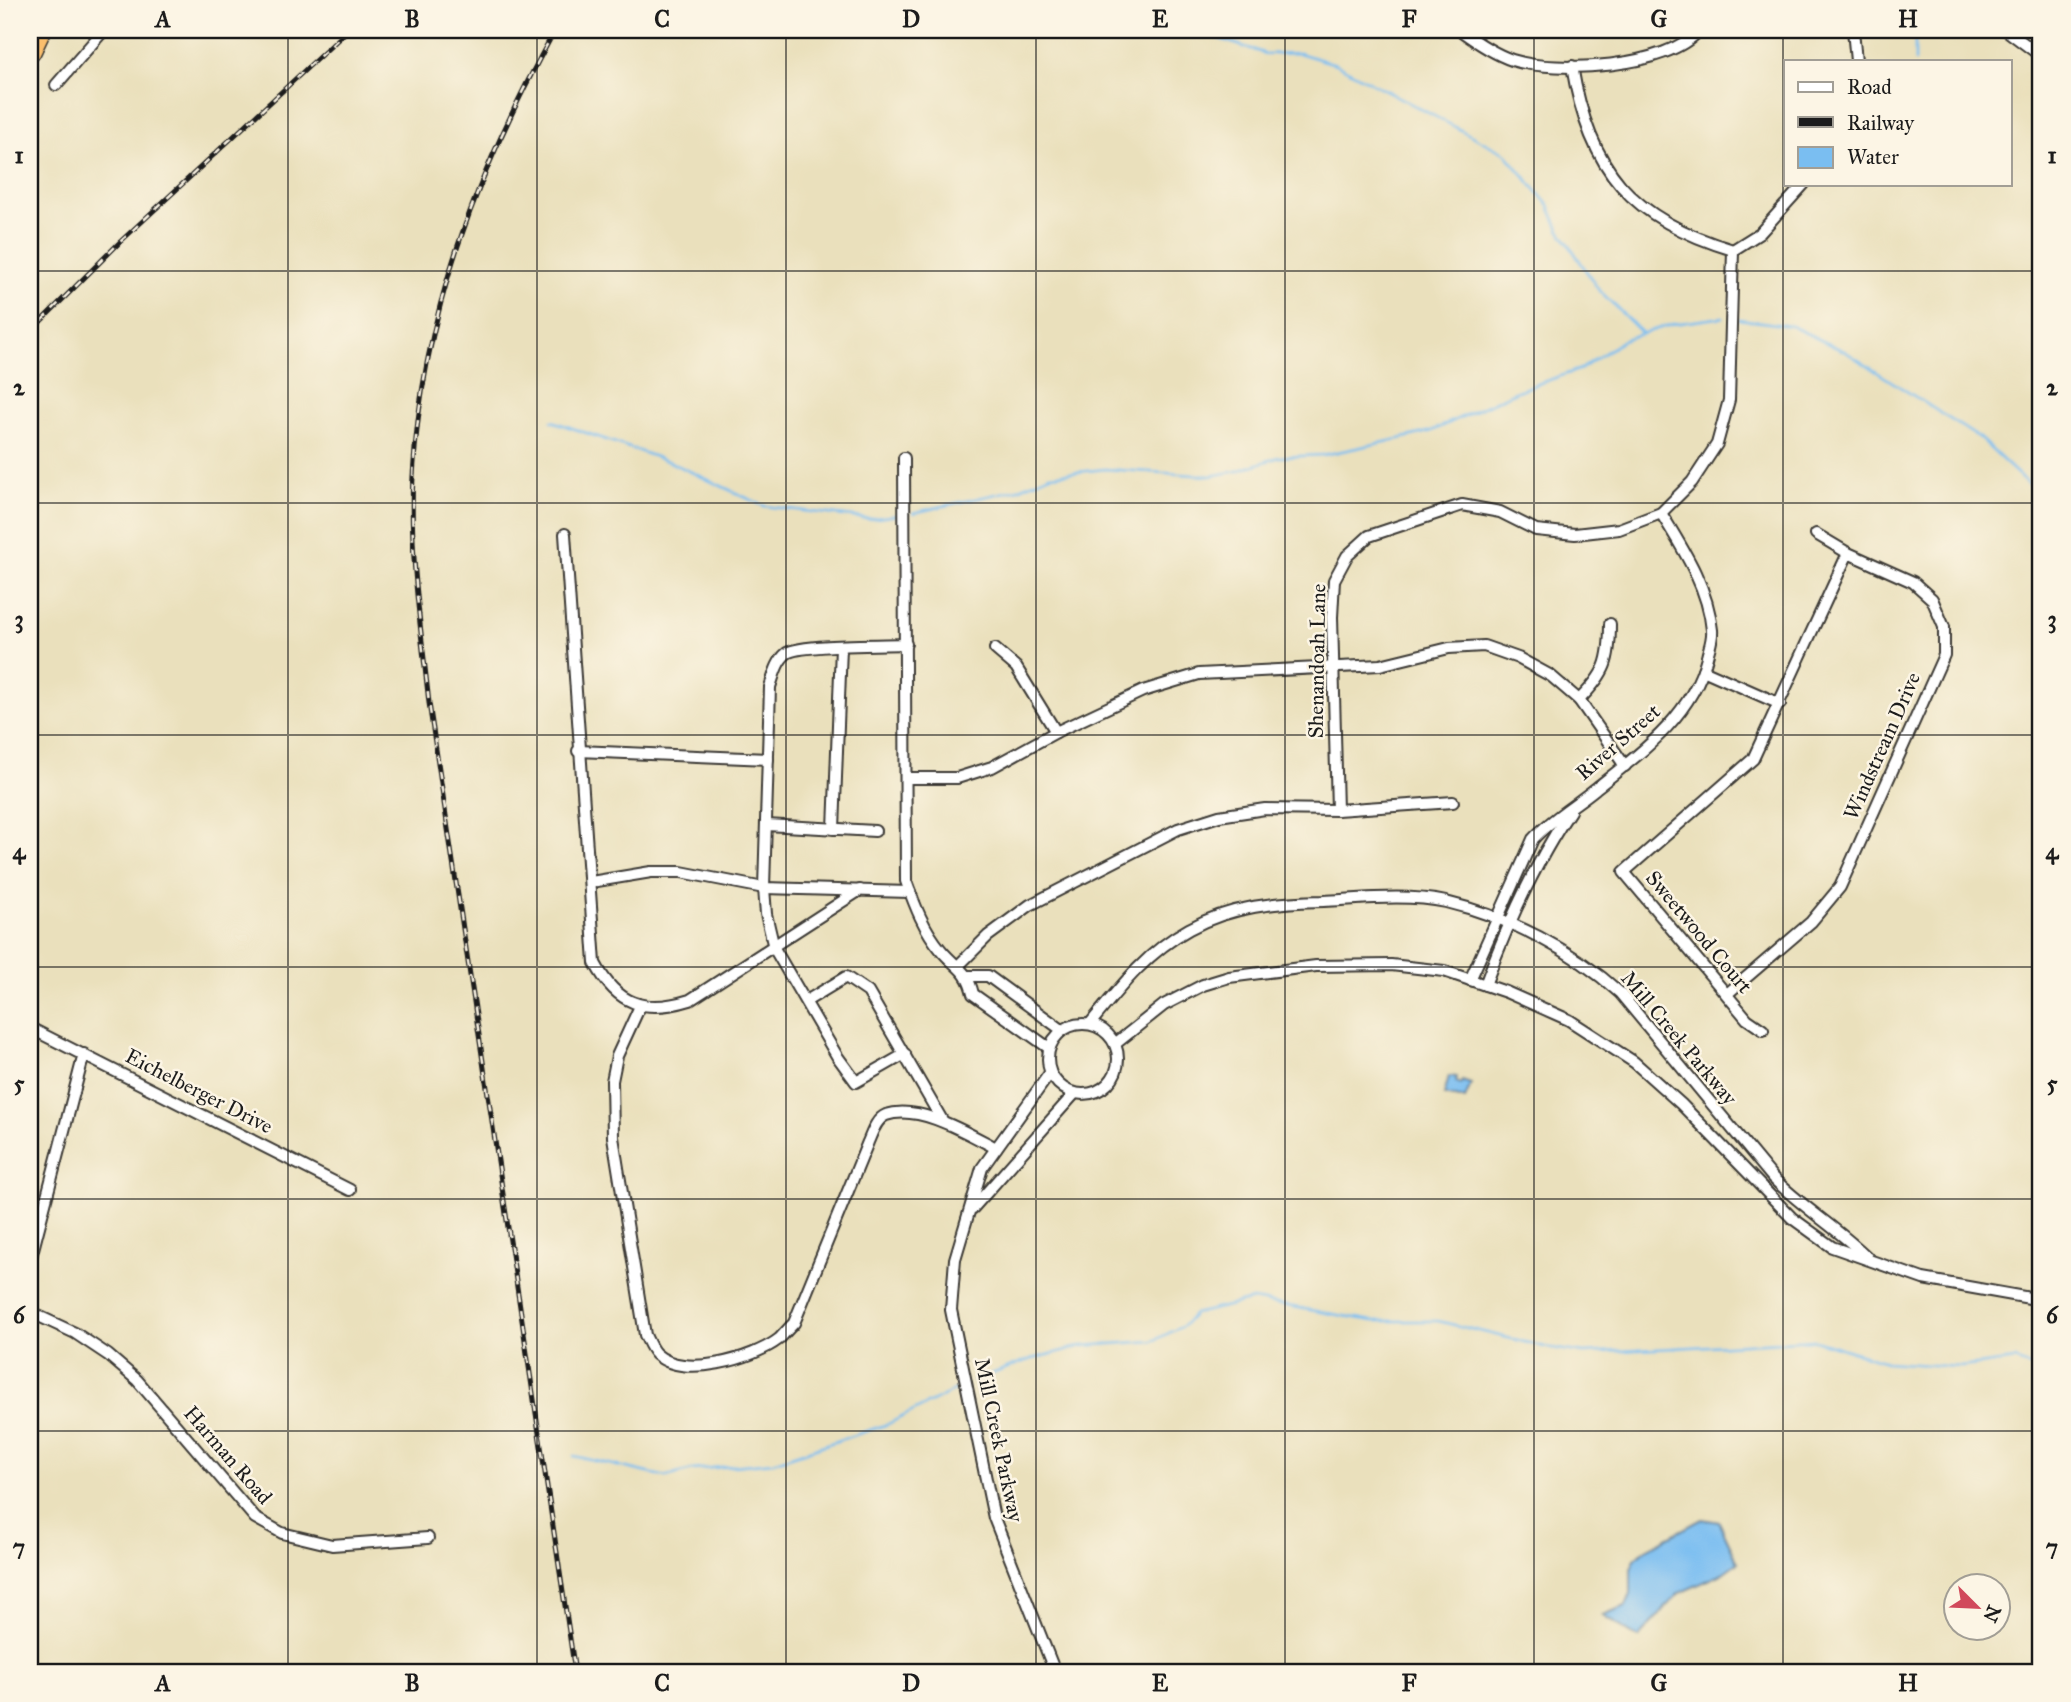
<svg xmlns="http://www.w3.org/2000/svg" width="2071" height="1702" font-family="'IM FELL Great Primer',serif">
  <style>
    .water { fill: #7abef1; stroke: #4b6d86; stroke-width: 2 }
    .lines { fill: none; stroke-linecap: round; stroke-linejoin: round }
    .stream { stroke: #7abef1; stroke-width: 2.5 }
    .street-casing { stroke: #3b3934; stroke-width: 14 }
    .highway-casing { stroke: #3b3934; stroke-width: 24 }
    .street { stroke: #fff; stroke-width: 10 }
    .highway { stroke: #fabe6d; stroke-width: 21 }
    .rail-casing { stroke: #1c1c1c; stroke-width: 5 }
    .rail { stroke: #fcf5e5; stroke-width: 2.5; stroke-dasharray: 8; stroke-linecap: butt }
    .grid { fill: none; stroke: #1c1c1c; stroke-width: 2; stroke-opacity: 0.55 }
    .labels { text-anchor: middle; dominant-baseline: central; stroke-width: 5; stroke-linejoin: round; paint-order: stroke }
    .street-label { font-size: 21px; fill: #1c1c1c; stroke: #fcf5e5 }
    .neatline { fill: none; stroke: #1c1c1c; stroke-width: 2.5 }
    .grid-label { font-size: 23px; text-anchor: middle; font-weight: bold; fill: #1c1c1c }
  </style>
  <rect width="100%" height="100%" fill="#fcf5e5"/>
  <filter id="ink" filterUnits="userSpaceOnUse"><feTurbulence type="fractalNoise" baseFrequency=".0143" numOctaves="2"/><feDisplacementMap in="SourceGraphic" scale="14" xChannelSelector="R" yChannelSelector="G"/><feConvolveMatrix kernelMatrix="1 2 1 2 8 2 1 2 1" color-interpolation-filters="sRGB"/></filter>
  <filter id="wash" filterUnits="userSpaceOnUse"><feTurbulence type="fractalNoise" baseFrequency=".00686" numOctaves="4" result="noise"/><feDisplacementMap in="SourceGraphic" scale="28" xChannelSelector="R" yChannelSelector="G"/><feGaussianBlur stdDeviation="1.57" result="paint"/><feColorMatrix in="noise" values="0 0 0 0 0 0 0 0 0 0 0 0 0 0 0 0 0 1.4 0 .05"/><feComposite in="paint" operator="in"/></filter>
  <g filter="url(#wash)">
    <rect width="100%" height="100%" fill="#eae0bc"/>
    <g class="water">
      <polygon points="1449,1076 1457,1077 1456,1082 1461,1084 1462,1081 1471,1084 1465,1099 1444,1095"/>
      <polygon points="1702,1519 1719,1522 1738,1562 1720,1575 1679,1593 1638,1638 1603,1615 1626,1606 1631,1594 1631,1569 1635,1559 1646,1549"/>
    </g>
    <g class="lines">
      <g class="stream">
        <polyline points="1193,30 1266,54 1299,53 1336,64 1506,154 1549,206 1559,229 1598,289 1643,334"/>
        <polyline points="1915,30 1915,61"/>
        <polyline points="1739,319 1791,326 1846,352 1979,438 2041,496"/>
        <polyline points="552,421 670,462 764,506 869,519 897,515"/>
        <polyline points="913,513 1018,489 1050,475 1105,469 1210,476 1237,471 1279,457 1323,455 1404,438 1432,431 1517,391 1581,369 1625,339 1673,324 1723,317"/>
        <polyline points="974,1381 1025,1361 1082,1346 1153,1341 1183,1326 1194,1314 1253,1300 1373,1321 1438,1321 1545,1347 1584,1353 1815,1340 1886,1362 1961,1367 2016,1360 2041,1372"/>
        <polyline points="574,1456 666,1477 692,1470 773,1462 888,1424 959,1388"/>
      </g>
    </g>
  </g>
  <g filter="url(#ink)">
    <g class="lines">
      <defs>
        <g id="street">
          <path d="M1460 30C1475 41 1494 54 1512 60 1557 74 1668 68 1699 30"/>
          <polyline points="1853,30 1856,61"/>
          <polyline points="2006,30 2041,56"/>
          <path d="M1572 66C1589 170 1632 220 1733 250L1760 233 1804 184"/>
          <polyline points="56,85 104,30"/>
          <path d="M904 458 906 881C915 906 924 930 941 950 957 969 967 969 973 994L1049 1048"/>
          <path d="M565 534 595 963C617 1005 645 1014 690 1000L860 890"/>
          <polyline points="995,649 1016,667 1056,732"/>
          <polyline points="1703,670 1780,704"/>
          <path d="M1579 700C1606 673 1610 661 1610 624"/>
          <polyline points="578,751 768,759"/>
          <polyline points="908,778 957,778 992,767 1056,732 1143,691 1199,674 1380,665 1449,648 1484,646 1518,658 1551,676 1579,700 1625,766"/>
          <polyline points="1337,810 1332,617 1334,580 1347,556 1369,536 1462,505 1500,512 1536,530 1575,534 1619,529 1661,513 1692,482 1717,444 1729,400 1733,250"/>
          <polyline points="766,825 875,831"/>
          <polyline points="834,829 841,647"/>
          <polyline points="591,882 651,872 681,872 764,888 910,892"/>
          <polyline points="958,966 988,936 1030,905 1178,829 1219,816 1265,809 1337,810 1453,802"/>
          <polyline points="969,976 988,976 1062,1030"/>
          <path d="M1470 980 1533 839C1551 819 1574 806 1595 789 1642 752 1692 716 1707 657 1709 648 1713 639 1712 630 1708 587 1683 549 1661 513"/>
          <path d="M1485 985C1507 925 1534 865 1570 811"/>
          <polyline points="1727,994 1811,922 1840,887 1944,655 1944,627 1932,599 1913,582 1848,553 1816,534"/>
          <polyline points="808,1000 846,977 868,992 942,1120"/>
          <path d="M640 1006 617 1056 612 1081 613 1137 645 1335C648 1341 651 1349 656 1354 683 1379 753 1359 779 1339 784 1334 789 1328 794 1323L868 1142C872 1133 876 1119 886 1115 920 1104 967 1133 996 1148"/>
          <circle cx="1083" cy="1059" r="35"/>
          <path d="M1090 1024C1120 987 1147 952 1189 929 1230 906 1278 902 1324 901 1363 899 1408 894 1446 902 1509 917 1573 950 1620 993L1773 1178C1802 1207 1837 1228 1867 1257"/>
          <polyline points="30,1028 350,1190"/>
          <polyline points="1763,1030 1747,1019 1624,872 1753,759 1848,553"/>
          <polyline points="1115,1044 1164,1005 1203,985 1229,977 1316,966 1391,965 1444,971 1506,992 1569,1020 1634,1062 1681,1104 1792,1218 1832,1247 1923,1279 2041,1300"/>
          <path d="M905 1054 856 1082 837 1056 774 948 766 914 764 888 770 687C774 675 777 661 787 653 801 644 885 645 906 644"/>
          <polyline points="1050,1073 982,1168 955,1259 951,1310 994,1518 1055,1672"/>
          <polyline points="973,1208 1075,1093"/>
          <polyline points="30,1261 84,1054"/>
          <polyline points="30,1312 75,1333 108,1355 137,1380 255,1518 282,1533 332,1545 428,1538"/>
        </g>
        <polyline id="highway" points="30,51 40,30"/>
      </defs>
      <use href="#street" class="street-casing"/>
      <use href="#highway" class="highway-casing"/>
      <use href="#street" class="street"/>
      <use href="#highway" class="highway"/>
      <defs>
        <g id="rail">
          <path d="M555 30C477 171 422 314 413 476 409 552 421 628 429 703L575 1672"/>
          <polyline points="30,332 120,242 348,30"/>
        </g>
      </defs>
      <use href="#rail" class="rail-casing"/>
      <use href="#rail" class="rail"/>
    </g>
  </g>
  <path class="grid" d="M288 30V1672M537 30V1672M786 30V1672M1036 30V1672M1285 30V1672M1534 30V1672M1783 30V1672M30 271H2041M30 503H2041M30 735H2041M30 967H2041M30 1199H2041M30 1431H2041"/>
  <g class="labels">
    <g class="street-label">
      <text transform="translate(1317 661) rotate(-89)">Shenandoah Lane</text>
      <text transform="translate(1618 742) rotate(-41)">River Street</text>
      <text transform="translate(1882 746) rotate(-66)">Windstream Drive</text>
      <text transform="translate(1699 932) rotate(50)">Sweetwood Court</text>
      <text transform="translate(1679 1038) rotate(50)">Mill Creek Parkway</text>
      <text transform="translate(199 1091) rotate(27)">Eichelberger Drive</text>
      <text transform="translate(999 1440) rotate(78)">Mill Creek Parkway</text>
      <text transform="translate(228 1455) rotate(49)">Harman Road</text>
    </g>
  </g>
  <rect width="2071" height="1702" fill="none" stroke="#fcf5e5" stroke-width="77"/>
  <rect x="1784" y="60" width="228" height="126" fill="#fcf5e5" stroke="#a29e95" stroke-width="2"/>
  <rect x="1798" y="82" width="35" height="10" fill="#ffffff" stroke="#a29e95" stroke-width="2"/>
  <text x="1847" y="94" font-size="21" fill="#1c1c1c">Road</text>
  <rect x="1798" y="117" width="35" height="10" fill="#1c1c1c" stroke="#a29e95" stroke-width="2"/>
  <text x="1847" y="130" font-size="21" fill="#1c1c1c">Railway</text>
  <rect x="1798" y="147" width="35" height="21" fill="#7abef1" stroke="#a29e95" stroke-width="2"/>
  <text x="1847" y="164" font-size="21" fill="#1c1c1c">Water</text>
  <g transform="translate(1977 1607) rotate(114)"><circle r="33" fill="#fcf5e5" stroke="#a29e95" stroke-width="2"/>
  <path d="M0-5L12 26L0 18L-12 26Z" fill="#d1495b"/>
  <text y="-10" font-size="19" font-weight="bold" text-anchor="middle" fill="#1c1c1c">N</text>
  </g>
  <rect x="38" y="38" width="1994" height="1626" class="neatline"/>
  <g class="grid-label">
    <text x="163" y="27">A</text>
    <text x="412" y="27">B</text>
    <text x="662" y="27">C</text>
    <text x="911" y="27">D</text>
    <text x="1160" y="27">E</text>
    <text x="1409" y="27">F</text>
    <text x="1659" y="27">G</text>
    <text x="1908" y="27">H</text>
    <text x="19" y="163">1</text>
    <text x="2052" y="163">1</text>
    <text x="19" y="395">2</text>
    <text x="2052" y="395">2</text>
    <text x="19" y="627">3</text>
    <text x="2052" y="627">3</text>
    <text x="19" y="859">4</text>
    <text x="2052" y="859">4</text>
    <text x="19" y="1091">5</text>
    <text x="2052" y="1091">5</text>
    <text x="19" y="1323">6</text>
    <text x="2052" y="1323">6</text>
    <text x="19" y="1555">7</text>
    <text x="2052" y="1555">7</text>
    <text x="163" y="1691">A</text>
    <text x="412" y="1691">B</text>
    <text x="662" y="1691">C</text>
    <text x="911" y="1691">D</text>
    <text x="1160" y="1691">E</text>
    <text x="1409" y="1691">F</text>
    <text x="1659" y="1691">G</text>
    <text x="1908" y="1691">H</text>
  </g>
</svg>
